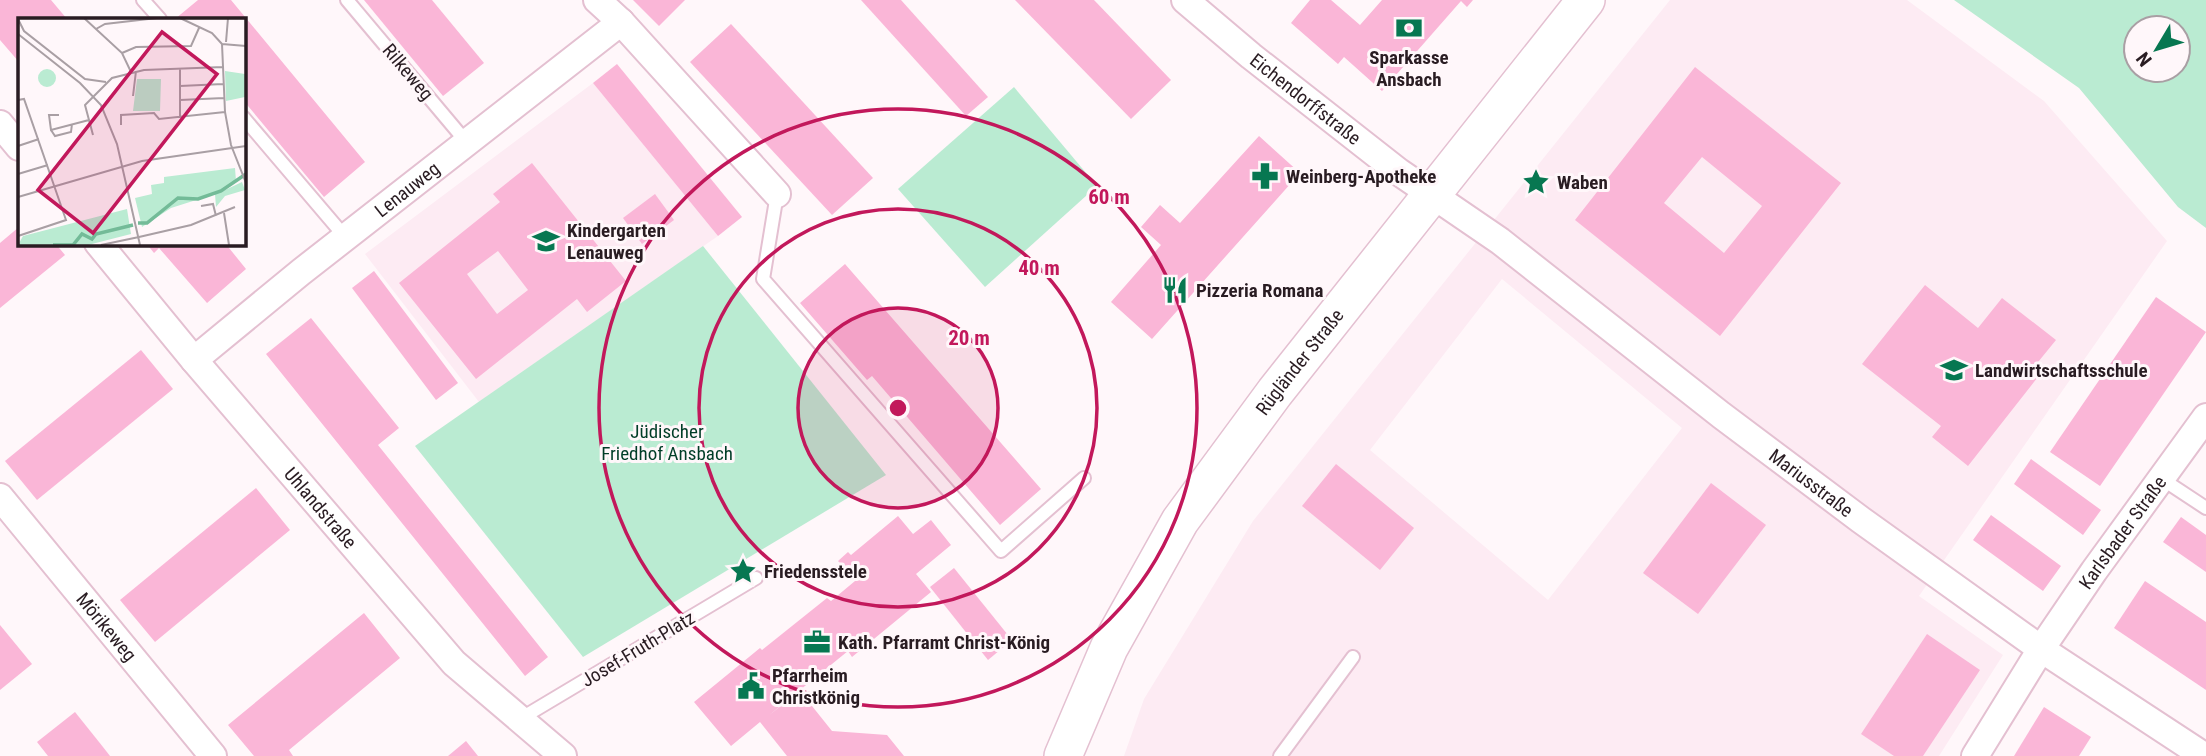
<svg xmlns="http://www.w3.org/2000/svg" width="2206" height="756" font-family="'Roboto Condensed',sans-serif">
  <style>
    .built { fill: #fdebf3; fill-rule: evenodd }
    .green { fill: #baebd2; fill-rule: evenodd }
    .building { fill: #fab6d7; fill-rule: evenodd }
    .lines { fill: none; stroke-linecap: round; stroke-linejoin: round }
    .lane-casing { stroke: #e4c0d1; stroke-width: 16 }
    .street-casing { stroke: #e4c0d1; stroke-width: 30 }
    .secondary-casing { stroke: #e4c0d1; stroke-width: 40 }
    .lane { stroke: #fff; stroke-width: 12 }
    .street { stroke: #fff; stroke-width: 26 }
    .secondary { stroke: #fff; stroke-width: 37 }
    .ring { fill: none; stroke: #c2185b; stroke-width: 3.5 }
    .labels { text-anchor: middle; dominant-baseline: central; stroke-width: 6; stroke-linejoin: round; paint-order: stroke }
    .poi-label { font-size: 19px; font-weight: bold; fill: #291c22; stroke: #fff7fa; text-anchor: start }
    .street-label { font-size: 19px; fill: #291c22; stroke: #fff7fa }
    .park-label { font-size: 19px; fill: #003d27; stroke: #fff7fa }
    .inset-river { fill: none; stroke: #73bb98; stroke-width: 3.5 }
    .inset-road { fill: none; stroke: #a99fa4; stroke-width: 2 }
    .view { fill: #c2185b; fill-opacity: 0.15; stroke: #c2185b; stroke-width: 3.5 }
    .inset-edge { fill: none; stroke: #291c22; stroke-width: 3.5 }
    .centre { fill: #c2185b; stroke: #fff7fa; stroke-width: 3.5 }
    .ring-label { font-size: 21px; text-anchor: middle; font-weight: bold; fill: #c2185b; stroke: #fff7fa; stroke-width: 6; stroke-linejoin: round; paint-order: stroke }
  </style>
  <rect width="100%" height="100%" fill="#fff7fa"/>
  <g class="built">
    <path d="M1670 0H1907L2044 101 2167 241 1919 596 2003 655 1939 756H1124L1144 699 1253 521ZM1502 279 1682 428 1548 600 1370 450Z"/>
    <polygon points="593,83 718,236 479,402 365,254"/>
  </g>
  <g class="green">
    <path d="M1954 0H2206V228L2178 207 2079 88ZM2178 28V70H2136V28Z"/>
    <polygon points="1014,87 1097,186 985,287 898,189"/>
    <polygon points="703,246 886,475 583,657 415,446"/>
  </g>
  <g class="building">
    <polygon points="0,0 51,0 67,19 19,19 19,62 0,40"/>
    <polygon points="198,0 231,0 365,162 324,197 243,100 243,19 175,19"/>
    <polygon points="364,0 432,0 484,63 443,96"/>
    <polygon points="633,0 685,0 659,26"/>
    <polygon points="861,0 901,0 988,97 966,116"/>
    <polygon points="1015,0 1094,0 1171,80 1131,119"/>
    <polygon points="1310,0 1331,0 1360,25 1382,0 1473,0 1467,7 1461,1 1382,91 1344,57 1338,64 1291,23"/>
    <polygon points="731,24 873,178 832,215 690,62"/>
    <polygon points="617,64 742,217 718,236 593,83"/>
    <path d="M1695 67 1841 183 1720 336 1575 220ZM1702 157 1762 206 1724 253 1664 203Z"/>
    <polygon points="1259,136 1300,173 1152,339 1111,302 1161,245 1141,227 1160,205 1180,223"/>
    <path d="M532 163 626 281 587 312 577 299 476 379 399 283 500 202 493 194ZM498 251 528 290 497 314 467 274Z"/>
    <polygon points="655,194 674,220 642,244 623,218"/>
    <polygon points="19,227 19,243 55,243 65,255 0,308 0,243"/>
    <polygon points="146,243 225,243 246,269 207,303 159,248 154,253"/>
    <polygon points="845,264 1041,489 1000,525 872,376 867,380 800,303"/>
    <polygon points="374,271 458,383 436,400 352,288"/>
    <polygon points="1925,285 1978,328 2002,298 2056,340 2034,367 2041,373 1968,466 1932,437 1941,426 1862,364"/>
    <polygon points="2156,297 2206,332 2100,486 2050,452"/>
    <polygon points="311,318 399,428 378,445 548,657 525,676 266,354"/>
    <polygon points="141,350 173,389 37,500 5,461"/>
    <polygon points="2031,459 2101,510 2083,535 2014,484"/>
    <polygon points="1336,464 1414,528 1380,570 1302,506"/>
    <polygon points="1711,483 1766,525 1698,614 1643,573"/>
    <polygon points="256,488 290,530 155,642 120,600"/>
    <polygon points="1991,515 2061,566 2043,591 1973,540"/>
    <polygon points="898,516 913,534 931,520 951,545 916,574 931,592 852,657 848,651 768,716 800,691 832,731 887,735 904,756 787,756 760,722 731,746 694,702 760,648 762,650 827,598 831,601 855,581 838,561 848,552 851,555"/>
    <polygon points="2181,517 2206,535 2206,572 2163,542"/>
    <polygon points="954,568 1012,640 988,660 930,587"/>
    <polygon points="2145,581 2206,622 2206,690 2114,628"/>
    <polygon points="364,613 400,658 289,750 293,756 254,756 228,725"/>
    <polygon points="0,625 32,664 0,690"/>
    <polygon points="1927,634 1980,670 1923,756 1894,756 1861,734"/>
    <polygon points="2044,707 2091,737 2079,756 2014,756"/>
    <polygon points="75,712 103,747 110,756 48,756 37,742"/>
    <polygon points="466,741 478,756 448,756"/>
  </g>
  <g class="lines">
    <defs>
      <g id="lane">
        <polyline points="143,0 160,19"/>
        <polyline points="347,0 468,144"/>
        <polyline points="243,117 346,238"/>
        <polyline points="777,194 763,279 1001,551 1084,478"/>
        <polyline points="2162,479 2206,508"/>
        <polyline points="520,719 756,578"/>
        <polyline points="1280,756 1353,657"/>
      </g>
      <g id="street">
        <polyline points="597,0 621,22 777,194"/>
        <path id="s1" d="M1185 0 1251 56 1399 172 1500 241 1721 415 1861 520 2041 649 2204 756"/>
        <polyline points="0,124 19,147"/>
        <path id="s2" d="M98 243 194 360 454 663 563 756"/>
        <path id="s3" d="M194 360 301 272 621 22"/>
        <path id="s4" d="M0 497 213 756"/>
        <path id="s5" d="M1975 756 2041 649 2094 571 2206 417"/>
      </g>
      <g id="secondary">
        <path id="s6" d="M1063 756 1109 648 1180 521 1275 392 1586 0"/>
      </g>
    </defs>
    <use href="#lane" class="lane-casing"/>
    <use href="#street" class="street-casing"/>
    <use href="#secondary" class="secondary-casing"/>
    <use href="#lane" class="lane"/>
    <use href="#street" class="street"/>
    <use href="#secondary" class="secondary"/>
  </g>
  <circle cx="898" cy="408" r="100" fill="#c2185b" fill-opacity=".12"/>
  <g class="ring">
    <circle cx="898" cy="408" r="100"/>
    <circle cx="898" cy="408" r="199"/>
    <circle cx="898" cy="408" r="299"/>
  </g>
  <defs>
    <symbol id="bank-bare" viewBox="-9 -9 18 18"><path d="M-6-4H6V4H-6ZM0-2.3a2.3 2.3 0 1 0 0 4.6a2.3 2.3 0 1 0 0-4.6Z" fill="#077751" stroke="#fff7fa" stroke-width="2.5" paint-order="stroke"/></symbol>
    <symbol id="pharmacy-bare" viewBox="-9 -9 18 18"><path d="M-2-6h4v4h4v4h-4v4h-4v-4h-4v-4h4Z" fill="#077751" stroke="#fff7fa" stroke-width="2.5" paint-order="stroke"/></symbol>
    <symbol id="sight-bare" viewBox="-9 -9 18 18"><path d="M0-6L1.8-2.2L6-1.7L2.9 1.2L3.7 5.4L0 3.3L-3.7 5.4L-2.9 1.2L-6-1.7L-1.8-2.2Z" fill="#077751" stroke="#fff7fa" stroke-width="2.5" paint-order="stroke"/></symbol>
    <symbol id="school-bare" viewBox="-9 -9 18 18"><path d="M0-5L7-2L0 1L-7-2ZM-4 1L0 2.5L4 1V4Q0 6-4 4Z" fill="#077751" stroke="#fff7fa" stroke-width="2.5" paint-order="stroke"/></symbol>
    <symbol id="restaurant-bare" viewBox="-9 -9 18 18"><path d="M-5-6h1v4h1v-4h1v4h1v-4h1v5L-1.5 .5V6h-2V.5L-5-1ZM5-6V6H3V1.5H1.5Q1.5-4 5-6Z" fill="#077751" stroke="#fff7fa" stroke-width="2.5" paint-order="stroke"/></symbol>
    <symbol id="office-bare" viewBox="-9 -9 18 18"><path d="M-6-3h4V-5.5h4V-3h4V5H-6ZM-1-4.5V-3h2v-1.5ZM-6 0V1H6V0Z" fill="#077751" stroke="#fff7fa" stroke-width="2.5" paint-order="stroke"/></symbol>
    <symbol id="civic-bare" viewBox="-9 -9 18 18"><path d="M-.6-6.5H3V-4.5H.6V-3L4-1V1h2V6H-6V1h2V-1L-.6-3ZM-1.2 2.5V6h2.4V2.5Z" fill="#077751" stroke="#fff7fa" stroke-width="2.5" paint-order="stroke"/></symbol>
  </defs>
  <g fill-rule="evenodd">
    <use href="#bank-bare" x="1390" y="9" width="38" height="38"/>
    <use href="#pharmacy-bare" x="1246" y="157" width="38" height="38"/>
    <use href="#sight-bare" x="1517" y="163" width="38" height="38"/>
    <use href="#school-bare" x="527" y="222" width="38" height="38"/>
    <use href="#restaurant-bare" x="1156" y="271" width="38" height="38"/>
    <use href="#school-bare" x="1935" y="351" width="38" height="38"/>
    <use href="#sight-bare" x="724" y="552" width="38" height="38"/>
    <use href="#office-bare" x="798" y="623" width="38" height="38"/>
    <use href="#civic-bare" x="732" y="667" width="38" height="38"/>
  </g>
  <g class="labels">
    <g class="poi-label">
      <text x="1409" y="57" text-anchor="middle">Sparkasse<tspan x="1409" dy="22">Ansbach</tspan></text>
      <text x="1286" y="176">Weinberg-Apotheke</text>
      <text x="1557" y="182">Waben</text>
      <text x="567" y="230">Kindergarten<tspan x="567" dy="22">Lenauweg</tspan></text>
      <text x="1196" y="290">Pizzeria Romana</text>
      <text x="1975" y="370">Landwirtschaftsschule</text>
      <text x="764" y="571">Friedensstele</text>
      <text x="838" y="642">Kath. Pfarramt Christ-König</text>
      <text x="772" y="675">Pfarrheim<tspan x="772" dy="22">Christkönig</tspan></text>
    </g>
    <g class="street-label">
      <text transform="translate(408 72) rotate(50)">Rilkeweg</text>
      <text stroke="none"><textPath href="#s1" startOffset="156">Eichendorffstraße</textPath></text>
      <text stroke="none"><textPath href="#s3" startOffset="273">Lenauweg</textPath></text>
      <text stroke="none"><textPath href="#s6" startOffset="462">Rügländer Straße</textPath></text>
      <text stroke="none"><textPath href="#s1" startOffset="791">Mariusstraße</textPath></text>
      <text stroke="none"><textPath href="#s2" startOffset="346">Uhlandstraße</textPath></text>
      <text stroke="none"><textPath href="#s5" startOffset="268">Karlsbader Straße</textPath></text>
      <text stroke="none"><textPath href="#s4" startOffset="168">Mörikeweg</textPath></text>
      <text transform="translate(638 649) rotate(-31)">Josef-Fruth-Platz</text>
    </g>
    <g class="park-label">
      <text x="667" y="431">Jüdischer<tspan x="667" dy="22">Friedhof Ansbach</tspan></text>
    </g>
  </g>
  <g transform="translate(18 18)">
    <rect width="228" height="228" fill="#fff7fa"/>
    <path d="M20 60a9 9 0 1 1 18 0a9 9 0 1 1-18 0ZM207 53 227 56V79L208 83ZM119 61H143L142 93H115ZM217 150 218 163 205 173 224 164 227 172 207 178 198 189 197 176 153 190 124 209 117 180 134 176 133 167 146 165V159ZM109 191 113 216 70 227H0L5 218Z" fill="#baebd2"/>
    <path class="inset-river" d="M120 205H129L160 180 180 181 203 173 228 156M35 227H55L64 216 74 221 78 216 115 207"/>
    <path class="inset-road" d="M66 0 104 35 113 54M162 0 194 15 204 26M0 1 6 13 67 61 88 64M78 11 87 6 139 0M0 16 62 65 83 87 99 126 122 227M208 24 210 0M204 26 207 94 213 127 228 165M204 26 228 28M104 35 118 29 173 28 181 10M162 50V100M162 68 205 66M115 78 118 53M0 82 6 81 48 202 0 218M162 82 206 80M41 97H31L33 112 71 102M103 107V97L136 95 141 101 207 94M33 112 37 118 53 114 54 106M75 117 67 87 94 60 126 52 205 49M0 128 21 121M0 156 30 147M0 179 124 143 228 128M183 188 195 186 198 198M206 195 211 227M121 219 173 207 217 189M83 227 121 219"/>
    <path class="view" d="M144 14 199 56 75 215 20 172Z"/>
    <rect width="228" height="228" class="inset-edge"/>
  </g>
  <circle cx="898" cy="408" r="10" class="centre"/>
  <g class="ring-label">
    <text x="1109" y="204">60 m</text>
    <text x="1039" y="275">40 m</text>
    <text x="969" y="345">20 m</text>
  </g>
  <g transform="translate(2157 49) rotate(232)"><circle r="33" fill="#fff7fa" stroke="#a99fa4" stroke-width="2"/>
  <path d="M0-5L12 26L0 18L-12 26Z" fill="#077751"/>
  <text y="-10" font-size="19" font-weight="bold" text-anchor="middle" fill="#291c22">N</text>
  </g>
</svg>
